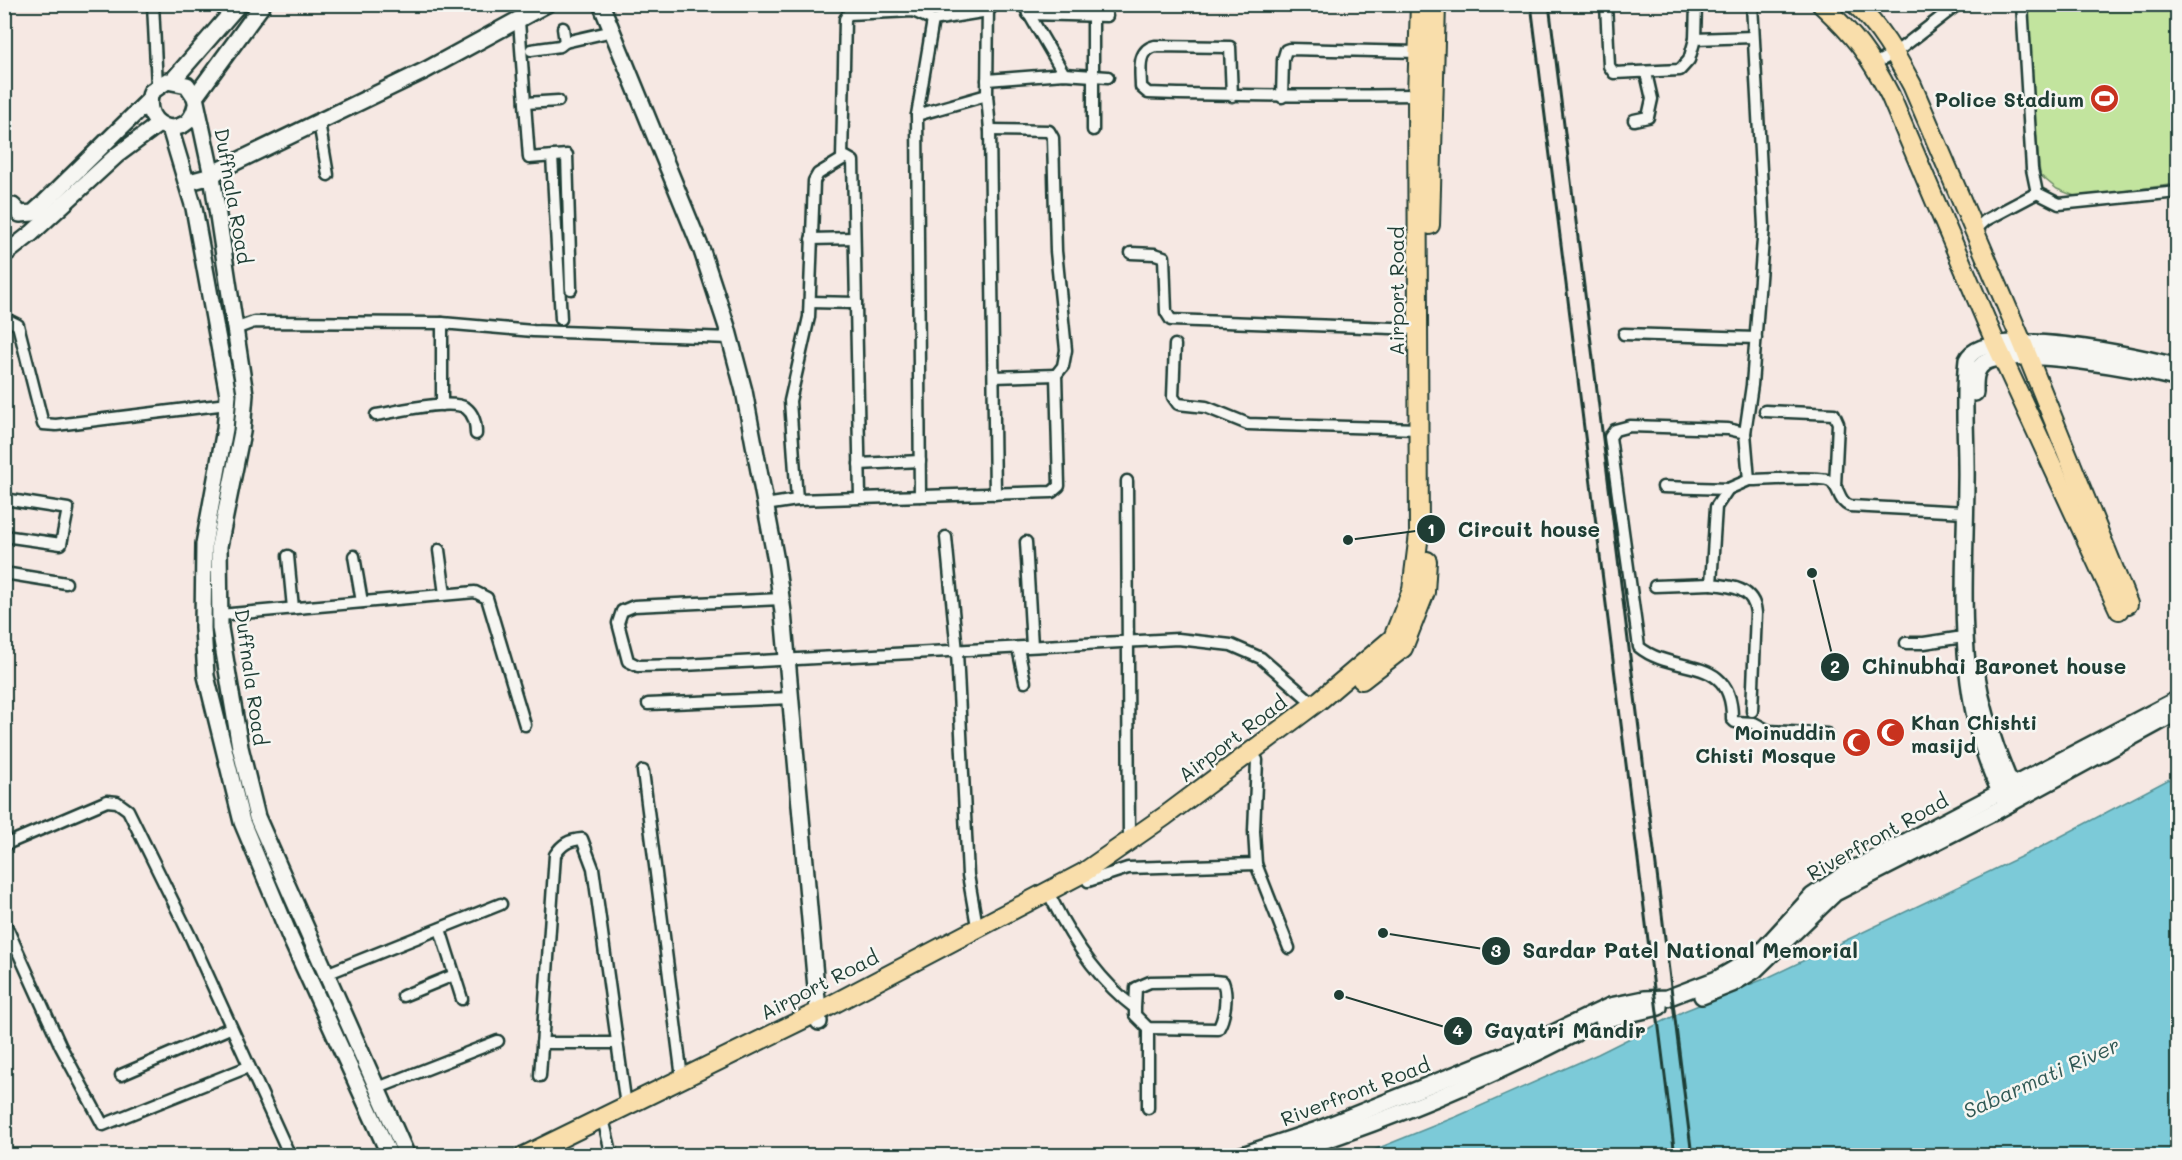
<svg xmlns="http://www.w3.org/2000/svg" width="2182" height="1160" font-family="Mali,sans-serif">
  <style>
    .green { fill: #c2e49e; stroke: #709069; stroke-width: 1.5 }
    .water { fill: #7bcad8; stroke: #569296; stroke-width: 1.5 }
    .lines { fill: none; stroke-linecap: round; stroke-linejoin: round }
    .street-casing { stroke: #1f3d34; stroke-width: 15 }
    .secondary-casing { stroke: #1f3d34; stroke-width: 20 }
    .primary-casing { stroke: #1f3d34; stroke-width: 22 }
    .street { stroke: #f6f6f2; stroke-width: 10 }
    .secondary { stroke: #f6f6f2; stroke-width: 15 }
    .primary { stroke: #f9deab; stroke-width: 18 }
    .rail { stroke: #1f3d34; stroke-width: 3 }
    .labels { text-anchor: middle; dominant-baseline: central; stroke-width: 5; stroke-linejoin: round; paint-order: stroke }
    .poi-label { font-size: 20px; font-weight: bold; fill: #1f3d34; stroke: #f6f6f2; text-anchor: end }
    .street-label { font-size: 20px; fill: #1f3d34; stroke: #f6f6f2 }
    .water-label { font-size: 21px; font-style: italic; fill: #315955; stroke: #f6f6f2 }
    .leader { fill: none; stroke: #1f3d34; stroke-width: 2 }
    .callout-dot { fill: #1f3d34; stroke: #f6f6f2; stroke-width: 2 }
    .mark-label { font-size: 18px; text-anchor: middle; font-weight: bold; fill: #fff }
    .callout-label { font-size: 21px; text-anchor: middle; font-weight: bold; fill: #1f3d34; stroke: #f6f6f2; stroke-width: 5; stroke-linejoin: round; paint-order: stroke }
  </style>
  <rect width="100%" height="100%" fill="#f6e8e3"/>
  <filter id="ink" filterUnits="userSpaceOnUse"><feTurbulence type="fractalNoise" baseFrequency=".0167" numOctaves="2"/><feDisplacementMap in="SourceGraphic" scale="12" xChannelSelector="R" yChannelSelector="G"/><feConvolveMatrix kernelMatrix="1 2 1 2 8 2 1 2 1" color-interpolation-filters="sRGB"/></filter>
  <g filter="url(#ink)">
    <polygon class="green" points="2031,5 2177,5 2177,184 2077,197 2057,189 2040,175 2026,24"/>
    <polygon class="water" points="2177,775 2177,1155 1359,1156 1458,1116 1598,1054 1684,1011 1769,977 2039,848"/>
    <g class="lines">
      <defs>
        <g id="street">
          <polyline points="153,4 157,86"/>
          <polyline points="988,4 987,95 990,130 995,494"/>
          <polyline points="1023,4 1064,74"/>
          <polyline points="1093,4 1093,130"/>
          <polyline points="1606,4 1609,66 1614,73 1680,70 1689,60 1695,39"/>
          <polyline points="1696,4 1695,39 1753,37"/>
          <path d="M1752 4 1764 226 1752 385 1745 433 1749 480C1763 480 1821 476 1830 481 1840 486 1837 501 1850 506L1966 512"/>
          <polyline points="2022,4 2032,169 2037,193 2059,204 2178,192"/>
          <polyline points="1028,14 1107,16"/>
          <polyline points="519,21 529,158 567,155 571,289"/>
          <polyline points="563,28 565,42 613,31"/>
          <polyline points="531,50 560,46 565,42"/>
          <polyline points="1874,64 1895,53 1958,4"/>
          <polyline points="987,80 1064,74 1108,77"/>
          <path d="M1232 96 1230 47 1155 46C1136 50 1141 72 1141 87L1148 93C1238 96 1327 96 1417 95"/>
          <polyline points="1282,97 1283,60 1286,50 1289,49 1418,52"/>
          <polyline points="525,103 558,101"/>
          <polyline points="917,115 987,95"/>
          <polyline points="1634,120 1648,117 1652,99 1646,73"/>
          <polyline points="319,122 328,175"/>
          <polyline points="552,156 561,319"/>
          <polyline points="842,159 845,19 848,14 913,11 933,20 988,11 993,6"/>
          <polyline points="1974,231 1986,220 2037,193"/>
          <polyline points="811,239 854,238"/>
          <polyline points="1131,253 1155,254 1164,257 1166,312 1171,320 1419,329"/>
          <polyline points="810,302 856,303"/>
          <polyline points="4,318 18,325 43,424 56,425 227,404"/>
          <polyline points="235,329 254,322 442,323 533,331 730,338"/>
          <polyline points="1624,334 1756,338"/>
          <polyline points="1175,345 1173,397 1178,404 1206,407 1248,424 1419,429"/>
          <polyline points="994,377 1056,375"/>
          <polyline points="442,405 442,323"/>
          <polyline points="1765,411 1834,414 1838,423 1835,486"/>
          <path d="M376 415C395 412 451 398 466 408 474 414 476 425 476 434"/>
          <path d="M1745 433 1728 429 1630 426 1615 430 1610 437 1639 647C1674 676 1733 653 1732 719L1735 722 1754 723 1769 731 1827 734"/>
          <polyline points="859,464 920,461"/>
          <path d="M1749 480 1728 489 1716 507 1711 584C1732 586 1754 588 1756 613L1752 711"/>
          <polyline points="1127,481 1129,840"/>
          <polyline points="1663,487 1728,489"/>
          <polyline points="920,496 917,115 933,20"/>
          <polyline points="4,499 68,509 61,544 4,536"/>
          <polyline points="797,500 1052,492 1059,486 1056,375 1063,366 1066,350 1056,251 1053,138 1049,131 990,130"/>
          <polyline points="765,505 797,500 790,401 809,317 814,181 818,174 846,157 853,161 860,497"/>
          <polyline points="946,537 957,652 968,875 977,926"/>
          <polyline points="1026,542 1032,646"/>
          <polyline points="439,550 445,594"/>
          <polyline points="288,556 293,608"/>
          <polyline points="354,556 362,602"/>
          <polyline points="4,573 66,583"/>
          <polyline points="1655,586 1711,584"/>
          <polyline points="781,599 634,606 622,611 618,623 628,661 638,666 683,665 1178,639 1231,645 1261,658 1314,704"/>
          <polyline points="220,615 475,592 487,598 525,725"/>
          <polyline points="1906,643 1924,643 1963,637"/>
          <polyline points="1018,648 1025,682"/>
          <polyline points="648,704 792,698"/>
          <polyline points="643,771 682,1078"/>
          <polyline points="4,845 107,801 117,802 128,810 190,936 290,1156"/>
          <polyline points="1256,864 1289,948"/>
          <polyline points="1088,881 1128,868 1256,864 1254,831 1257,760"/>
          <path d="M1052 900C1072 940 1099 981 1135 1008L1136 988 1150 982 1214 981 1223 982C1228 995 1225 1018 1218 1029L1148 1028 1135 1015V1008"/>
          <polyline points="4,921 61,1047 103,1125 248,1067"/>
          <polyline points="440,929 462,999"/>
          <polyline points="326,974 501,904"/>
          <polyline points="403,996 454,975"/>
          <polyline points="542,1043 616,1043"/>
          <polyline points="121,1075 230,1028"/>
          <path d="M540 1076 555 855C562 844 569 840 582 839L593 868 626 1106"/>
          <polyline points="378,1088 498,1041"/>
          <polyline points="1148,1108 1148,1028"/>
          <polyline points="605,1127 612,1156"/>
        </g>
        <g id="secondary">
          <polyline points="601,4 702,251 727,327 744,391 776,561 783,612 819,1022"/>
          <polyline points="173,80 239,4"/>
          <polyline points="195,97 263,4"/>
          <path d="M196 105C193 120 185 127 170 128 152 124 146 109 151 92L167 81 187 85 195 97 212 176 245 394 242 432 219 546 220 628 240 747 257 817 407 1156"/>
          <polyline points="170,128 194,208 228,395 225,429 204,544 203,628 206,676 242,822 290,937 390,1156"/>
          <polyline points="189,182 212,176 219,170 426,70 547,4"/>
          <polyline points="13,206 20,214 33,213 44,203 149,100"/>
          <polyline points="4,255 32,233 117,155 159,124"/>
          <path d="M1975 393C1975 382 1974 370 1984 363 2012 345 2143 369 2178 379"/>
          <path d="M1976 671C1983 714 1997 755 2015 794"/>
          <path d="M2004 800C1953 700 1965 591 1966 483 1967 443 1962 400 1967 360 1983 322 2144 357 2178 367"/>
          <polyline points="1702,996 1732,984 1755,970 1835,893 2000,809 2178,712"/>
          <polyline points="1603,1020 1659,1007"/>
          <polyline points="1239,1156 1317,1130 1526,1046 1610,1006 1644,999 1667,998 1717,979 1757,956 1812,896 1846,873 2178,699"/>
          <path d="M1277 1156C1380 1124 1481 1082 1576 1033"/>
        </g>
        <g id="primary">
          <path d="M1821 4C1855 36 1869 54 1890 95L1996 344 2119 610"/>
          <path d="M1855 4C1880 27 1896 55 1912 85L2022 342 2128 604"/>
          <polyline points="1430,225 1436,4"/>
          <polyline points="1362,680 1403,648 1425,592 1427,561"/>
          <polyline points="524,1156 816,1013 1083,873 1165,816 1320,700 1393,638 1412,590 1419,534 1417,95 1420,4"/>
        </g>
      </defs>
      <use href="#street" class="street-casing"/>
      <use href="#secondary" class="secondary-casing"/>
      <use href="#primary" class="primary-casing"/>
      <use href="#street" class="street"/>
      <use href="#secondary" class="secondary"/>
      <use href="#primary" class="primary"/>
      <g class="rail">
        <polyline points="1531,4 1675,1156"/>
        <polyline points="1549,4 1692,1156"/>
      </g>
    </g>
  </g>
  <defs>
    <symbol id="stadium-disc" viewBox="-11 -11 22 22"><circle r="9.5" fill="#c8321e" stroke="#f6f6f2"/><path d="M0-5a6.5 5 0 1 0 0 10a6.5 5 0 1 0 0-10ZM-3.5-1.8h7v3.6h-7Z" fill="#fff"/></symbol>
    <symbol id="mosque-disc" viewBox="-11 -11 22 22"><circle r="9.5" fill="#c8321e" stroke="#f6f6f2"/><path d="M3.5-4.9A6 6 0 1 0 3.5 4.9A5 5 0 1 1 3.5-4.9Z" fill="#fff"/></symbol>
  </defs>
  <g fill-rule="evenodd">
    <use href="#stadium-disc" x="2088" y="82" width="33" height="33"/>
    <use href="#mosque-disc" x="1874" y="716" width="33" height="33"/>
    <use href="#mosque-disc" x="1840" y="726" width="33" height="33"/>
  </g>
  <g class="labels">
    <g class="poi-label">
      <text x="2084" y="99">Police Stadium</text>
      <text x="1911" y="722" text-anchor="start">Khan Chishti<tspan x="1911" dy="23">masijd</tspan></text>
      <text x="1836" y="732">Moinuddin<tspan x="1836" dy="23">Chisti Mosque</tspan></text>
    </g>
    <g class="street-label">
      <text transform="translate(234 196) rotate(80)">Duffnala Road</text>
      <text transform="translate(1396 291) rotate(-90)">Airport Road</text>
      <text transform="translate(252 677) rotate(82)">Duffnala Road</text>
      <text transform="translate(1232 738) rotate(-37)">Airport Road</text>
      <text transform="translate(1877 836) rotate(-29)">Riverfront Road</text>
      <text transform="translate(819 984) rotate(-27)">Airport Road</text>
      <text transform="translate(1355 1091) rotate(-21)">Riverfront Road</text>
    </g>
    <g class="water-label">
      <text transform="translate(2041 1077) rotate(-24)">Sabarmati River</text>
    </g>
  </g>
  <path class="leader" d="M1348 540L1431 529M1812 573L1835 667M1383 933L1496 951M1339 995L1458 1031"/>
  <g class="callout-dot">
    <circle cx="1348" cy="540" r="6"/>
    <circle cx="1812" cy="573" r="6"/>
    <circle cx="1383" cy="933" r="6"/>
    <circle cx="1339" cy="995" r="6"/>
    <circle cx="1431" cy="529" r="15"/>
    <circle cx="1835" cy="667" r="15"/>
    <circle cx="1496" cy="951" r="15"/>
    <circle cx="1458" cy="1031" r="15"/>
  </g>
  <g class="mark-label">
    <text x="1431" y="536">1</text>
    <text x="1835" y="673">2</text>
    <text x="1496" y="957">3</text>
    <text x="1458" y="1037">4</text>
  </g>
  <g class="callout-label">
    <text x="1529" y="537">Circuit house</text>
    <text x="1994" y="674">Chinubhai Baronet house</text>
    <text x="1690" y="958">Sardar Patel National Memorial</text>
    <text x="1565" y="1038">Gayatri Mandir</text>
  </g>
  <rect width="2182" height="1160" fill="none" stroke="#f6f6f2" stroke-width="24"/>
  <rect x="12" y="12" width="2158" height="1136" fill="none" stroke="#1f3d34" stroke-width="2" filter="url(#ink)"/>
</svg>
